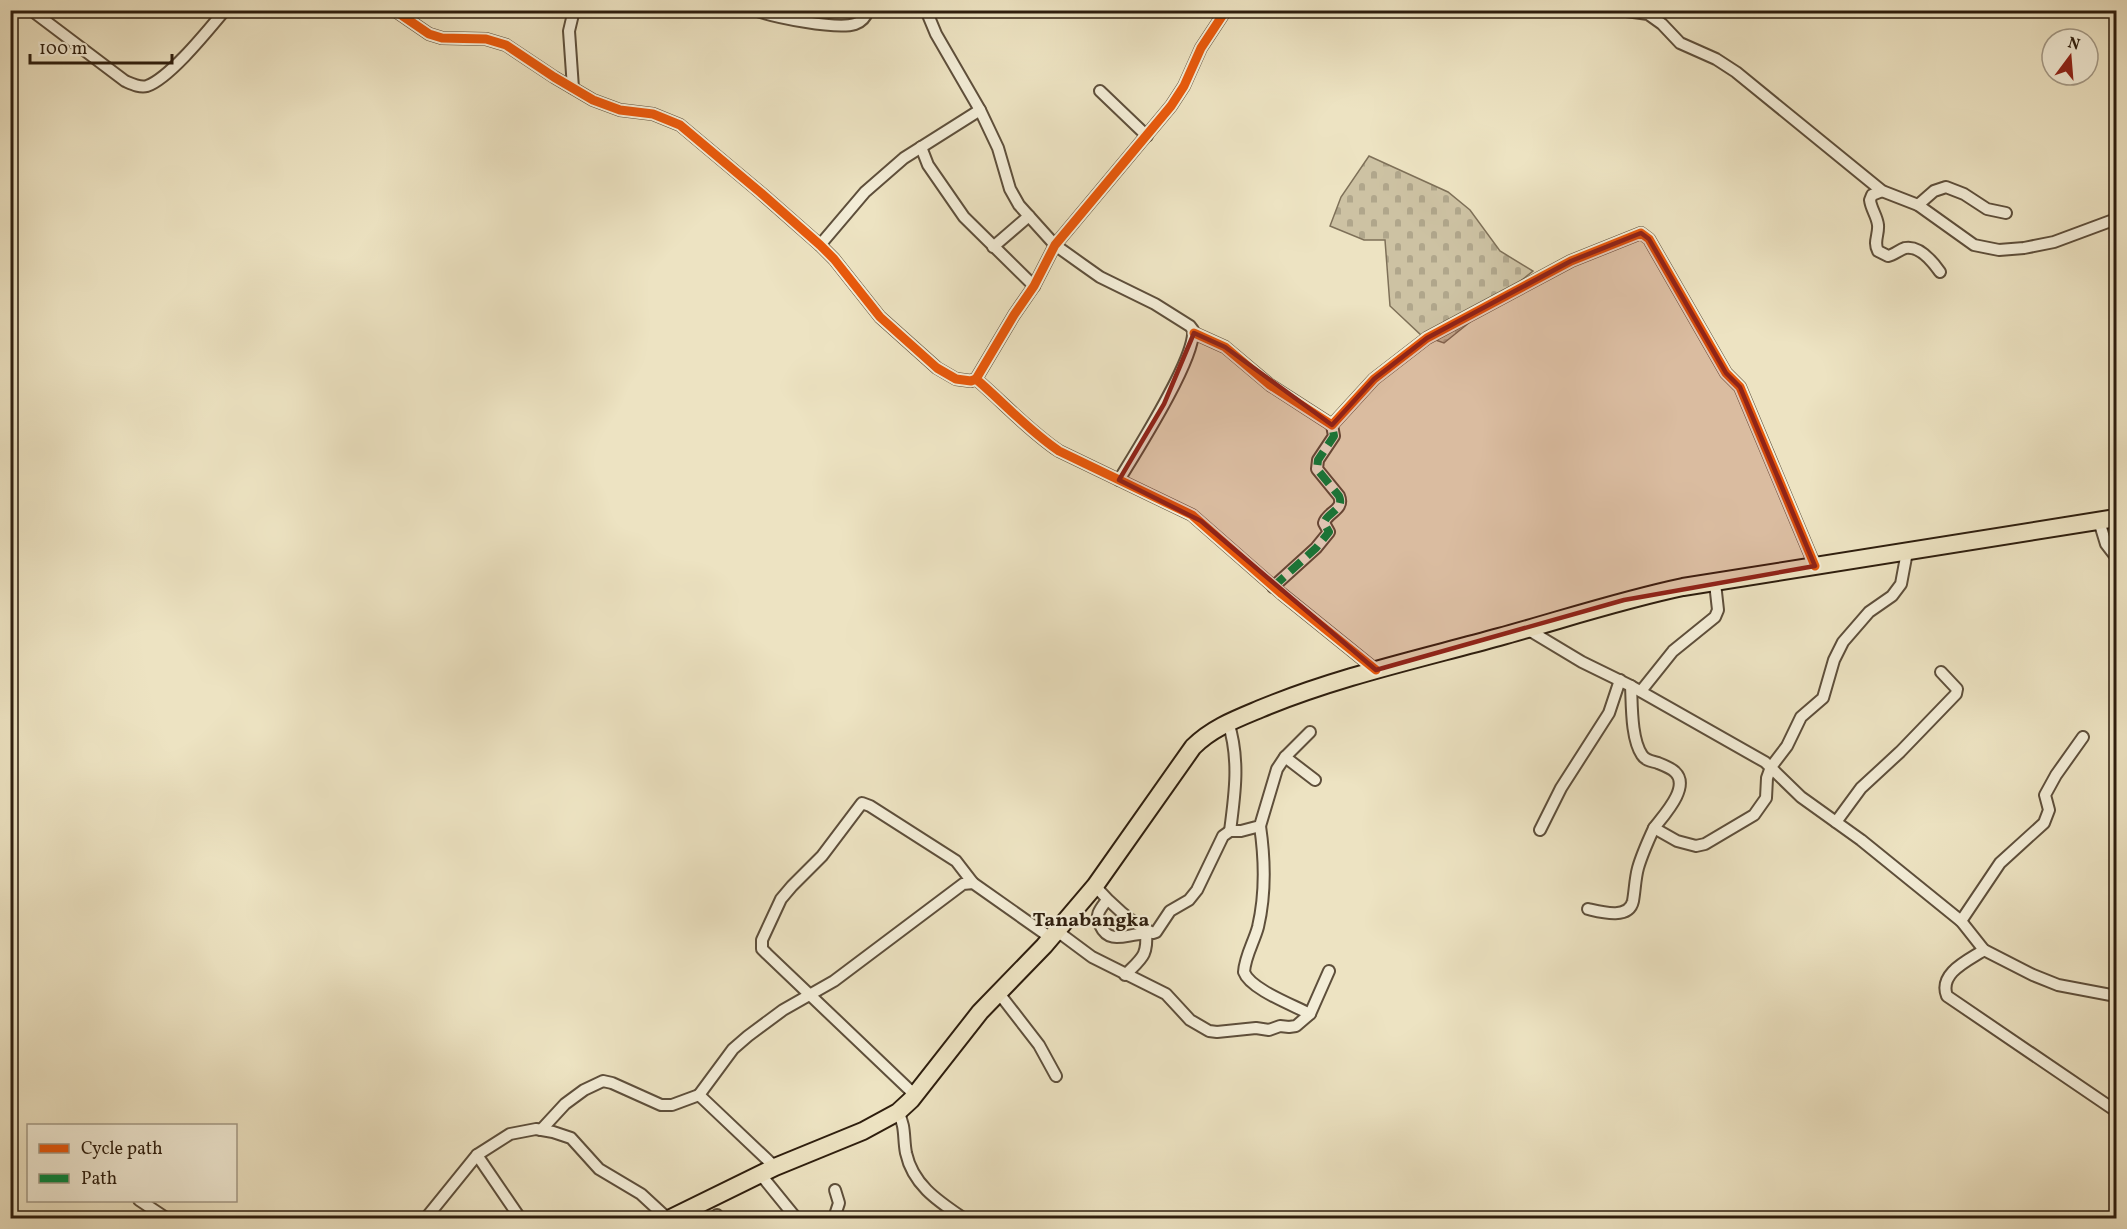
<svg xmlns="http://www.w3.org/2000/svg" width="2127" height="1229" font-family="Vollkorn,serif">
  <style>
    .cemetery { fill: url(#cemetery-stones); stroke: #7e7058; stroke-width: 1.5 }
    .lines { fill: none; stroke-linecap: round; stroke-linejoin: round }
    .street-casing { stroke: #5e4f3b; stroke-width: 14 }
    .primary-casing { stroke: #2e1e0e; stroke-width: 20 }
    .street { stroke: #f3edd7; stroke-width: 10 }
    .primary { stroke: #ede3c2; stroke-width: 16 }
    .quiet { stroke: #00873e; stroke-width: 8; stroke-dasharray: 15 8; stroke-linecap: butt }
    .cycleway-casing { stroke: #f3edd7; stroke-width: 13 }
    .cycleway { stroke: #e8590c; stroke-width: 9 }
    .marked { fill: #8f2418; fill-opacity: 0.2; stroke: #8f2418; stroke-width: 4.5; stroke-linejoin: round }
    .labels { text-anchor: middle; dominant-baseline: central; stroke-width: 4.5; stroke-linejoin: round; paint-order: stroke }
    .quarter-label { font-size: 20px; font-weight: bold; fill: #2e1e0e; stroke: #f3edd7 }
  </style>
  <defs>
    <pattern id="cemetery-stones" width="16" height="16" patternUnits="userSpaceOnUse" patternTransform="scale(1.5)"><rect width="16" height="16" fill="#cdc2a3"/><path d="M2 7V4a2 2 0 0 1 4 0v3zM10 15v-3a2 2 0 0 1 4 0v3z" fill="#b0a68b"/></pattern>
  </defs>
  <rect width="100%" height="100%" fill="#ede3c2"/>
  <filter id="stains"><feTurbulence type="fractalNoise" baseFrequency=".00333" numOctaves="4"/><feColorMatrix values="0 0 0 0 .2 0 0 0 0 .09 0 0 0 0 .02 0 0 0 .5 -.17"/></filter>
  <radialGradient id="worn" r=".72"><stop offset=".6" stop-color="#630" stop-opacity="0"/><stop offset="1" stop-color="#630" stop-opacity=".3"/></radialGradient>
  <polygon class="cemetery" points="1369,156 1448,192 1470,210 1500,251 1533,271 1444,343 1421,335 1390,306 1385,240 1364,240 1330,226 1341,197"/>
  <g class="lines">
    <defs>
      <g id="street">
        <path d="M31 10 125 81C132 84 140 88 147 86 170 78 209 29 225 10"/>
        <polyline points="394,10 429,34 442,38 486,39 506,45 554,77 593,100 620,110 653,114 680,125 761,193 820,245 834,259 880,317 937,368 956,379 971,381 976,379"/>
        <path d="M755 10C773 17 837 30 855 24 861 22 866 17 868 10"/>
        <path d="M926 10 936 34 980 110 998 148 1010 189 1019 205 1055 245 1083 265 1100 277 1155 304 1190 326 1193 330C1196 358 1136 452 1119 480"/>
        <path d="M1226 10 1201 48 1184 86 1171 106 1055 245 1034 286 1014 315 976 379C1004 403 1029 431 1059 451L1192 515 1282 594 1376 670"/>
        <polyline points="1619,10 1648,14 1662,24 1680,43 1716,59 1736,72 1882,191 1918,205 1974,245 1999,250 2024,248 2054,242 2116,219"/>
        <polyline points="573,88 569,31 574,10"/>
        <polyline points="1100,91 1147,136"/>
        <polyline points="921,147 928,165 964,217 1034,286"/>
        <path d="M1882 191 1872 195 1870 200C1871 209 1877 216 1878 225 1879 235 1873 242 1878 251L1888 256C1894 255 1899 250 1905 248 1920 245 1933 262 1940 272"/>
        <polyline points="1918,205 1934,191 1946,187 1964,194 1987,209 2006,213"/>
        <polyline points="820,245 865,192 904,158 980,110"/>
        <polyline points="993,247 1029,216"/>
        <polyline points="1194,333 1225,347 1270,385 1332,425 1374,379 1427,338 1571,261 1641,233 1649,239 1726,373 1740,387 1815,566"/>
        <polyline points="2099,521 2106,544 2116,557"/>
        <path d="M1273 587 1316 548 1329 532 1324 523C1327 512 1345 510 1339 496L1317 469 1318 460 1334 436 1332 425"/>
        <polyline points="1527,629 1582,662 1631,686 1765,762 1801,797 1861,840 1961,921 1984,950 2033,975 2058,985 2116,996"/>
        <path d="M1631 686C1632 705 1631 739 1642 755 1646 761 1652 761 1658 763 1663 765 1671 768 1675 772 1691 787 1663 816 1654 828L1677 841 1696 846 1705 844 1754 815 1766 798 1767 778 1771 767 1787 746 1801 717 1823 698 1834 660 1843 642 1869 612 1892 596 1901 584 1907 552"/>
        <polyline points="1641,691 1673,651 1715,617 1718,610 1715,583"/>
        <path d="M1228 722C1240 758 1235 794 1230 831"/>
        <polyline points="1285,757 1315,780"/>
        <polyline points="1836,822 1861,788 1900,752 1956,694 1957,689 1941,672"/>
        <path d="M1260 826C1265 860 1266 893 1258 927 1254 942 1245 956 1244 972 1250 989 1293 1005 1310 1014"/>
        <polyline points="1540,830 1561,788 1609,713 1620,680"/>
        <path d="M1095 886C1109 902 1133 925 1153 933L1156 932 1170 911 1189 900 1197 890 1223 836 1230 831H1241L1260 826 1277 769 1285 757 1310 732"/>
        <path d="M1107 900C1101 908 1094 915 1100 925 1110 947 1129 932 1147 934"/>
        <path d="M1588 909C1601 912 1629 920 1633 901 1635 890 1635 879 1638 868 1642 854 1648 841 1654 828"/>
        <polyline points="1961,921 2000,863 2044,823 2049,810 2045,795 2056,775 2083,737"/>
        <polyline points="1057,931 1092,957 1166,994 1190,1020 1209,1031 1217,1032 1256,1028 1269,1030 1280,1026 1289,1027 1296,1026 1310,1014 1329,971"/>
        <path d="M1984 950C1969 960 1938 973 1947 996L2116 1111"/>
        <path d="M1125 975C1142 958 1148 956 1146 931"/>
        <polyline points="998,992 1039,1045 1056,1076"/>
        <polyline points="699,1095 733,1049 748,1036 783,1010 834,981 963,884 973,883 1051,938"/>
        <polyline points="916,1096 767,954 762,949 762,940 781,899 792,886 822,856 862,803 870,806 956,861 973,883"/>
        <path d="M898 1112C906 1127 903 1137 906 1153 913 1185 938 1201 963 1218"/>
        <polyline points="541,1130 565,1104 584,1090 603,1081 612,1083 661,1105 672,1105 699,1095 775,1167"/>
        <polyline points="477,1155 520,1218"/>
        <polyline points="761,1175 796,1218"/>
        <polyline points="139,1200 166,1218"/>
        <polyline points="426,1218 477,1155 510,1134 536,1129 553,1132 571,1138 599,1169 641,1194 667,1218"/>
        <polyline points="714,1218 717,1215"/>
        <polyline points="834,1218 839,1203 835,1190"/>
      </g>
      <path id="primary" d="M671 1218 775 1167 863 1131 898 1112 911 1100 980 1012 1044 946 1095 886 1193 747C1212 728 1236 719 1260 709 1337 677 1419 659 1499 637 1561 620 1621 600 1683 587L2116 518"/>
    </defs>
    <use href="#street" class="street-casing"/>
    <use href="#primary" class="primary-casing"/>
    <use href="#street" class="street"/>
    <use href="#primary" class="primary"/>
    <path class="quiet" d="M1273 587 1316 548 1329 532 1324 523C1327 512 1345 510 1339 496L1317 469 1318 460 1334 436 1332 425"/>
    <defs>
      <g id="cycleway">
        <polyline points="394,10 429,34 442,38 486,39 506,45 554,77 593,100 620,110 653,114 680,125 761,193 820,245 834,259 880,317 937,368 956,379 971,381 976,379"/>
        <path d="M1226 10 1201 48 1184 86 1171 106 1055 245 1034 286 1014 315 976 379C1004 403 1029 431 1059 451L1192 515 1282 594 1376 670"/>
        <polyline points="1194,333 1225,347 1270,385 1332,425 1374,379 1427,338 1571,261 1641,233 1649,239 1726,373 1740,387 1815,566"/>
      </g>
    </defs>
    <use href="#cycleway" class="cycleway-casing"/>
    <use href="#cycleway" class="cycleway"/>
  </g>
  <path class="marked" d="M1641 233 1649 239 1726 373 1740 387 1815 566 1624 600 1376 670 1201 521 1119 480 1164 404 1194 333 1225 347 1332 425 1374 379 1427 338 1571 261Z"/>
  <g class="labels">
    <g class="quarter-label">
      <text x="1091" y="921">Tanabangka</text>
    </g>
  </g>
  <rect width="2127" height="1229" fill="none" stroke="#ede3c2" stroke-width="36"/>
  <rect x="12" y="12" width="2103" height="1205" fill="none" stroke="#2e1e0e" stroke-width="3"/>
  <rect x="18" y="18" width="2091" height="1193" fill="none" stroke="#2e1e0e" stroke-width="1.5"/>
  <rect x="27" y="1124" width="210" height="78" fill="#f3edd7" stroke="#a49a87" stroke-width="1.5"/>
  <rect x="39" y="1144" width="30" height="9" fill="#e8590c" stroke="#a49a87" stroke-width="1.5"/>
  <text x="81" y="1154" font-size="18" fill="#2e1e0e">Cycle path</text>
  <rect x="39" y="1174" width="30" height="9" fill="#00873e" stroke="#a49a87" stroke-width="1.5"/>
  <text x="81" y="1184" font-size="18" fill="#2e1e0e">Path</text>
  <g transform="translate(2070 57) rotate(16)"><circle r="28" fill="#f3edd7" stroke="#a49a87" stroke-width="1.5"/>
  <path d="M0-4.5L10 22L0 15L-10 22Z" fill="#8f2418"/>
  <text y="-9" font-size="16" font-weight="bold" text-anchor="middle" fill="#2e1e0e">N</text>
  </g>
  <path d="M30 54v9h142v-9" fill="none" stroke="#2e1e0e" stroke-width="3"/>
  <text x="39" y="54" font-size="18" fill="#2e1e0e" stroke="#f3edd7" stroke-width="4.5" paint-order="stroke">100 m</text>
  <rect width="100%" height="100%" filter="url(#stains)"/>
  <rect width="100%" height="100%" fill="url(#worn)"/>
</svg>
